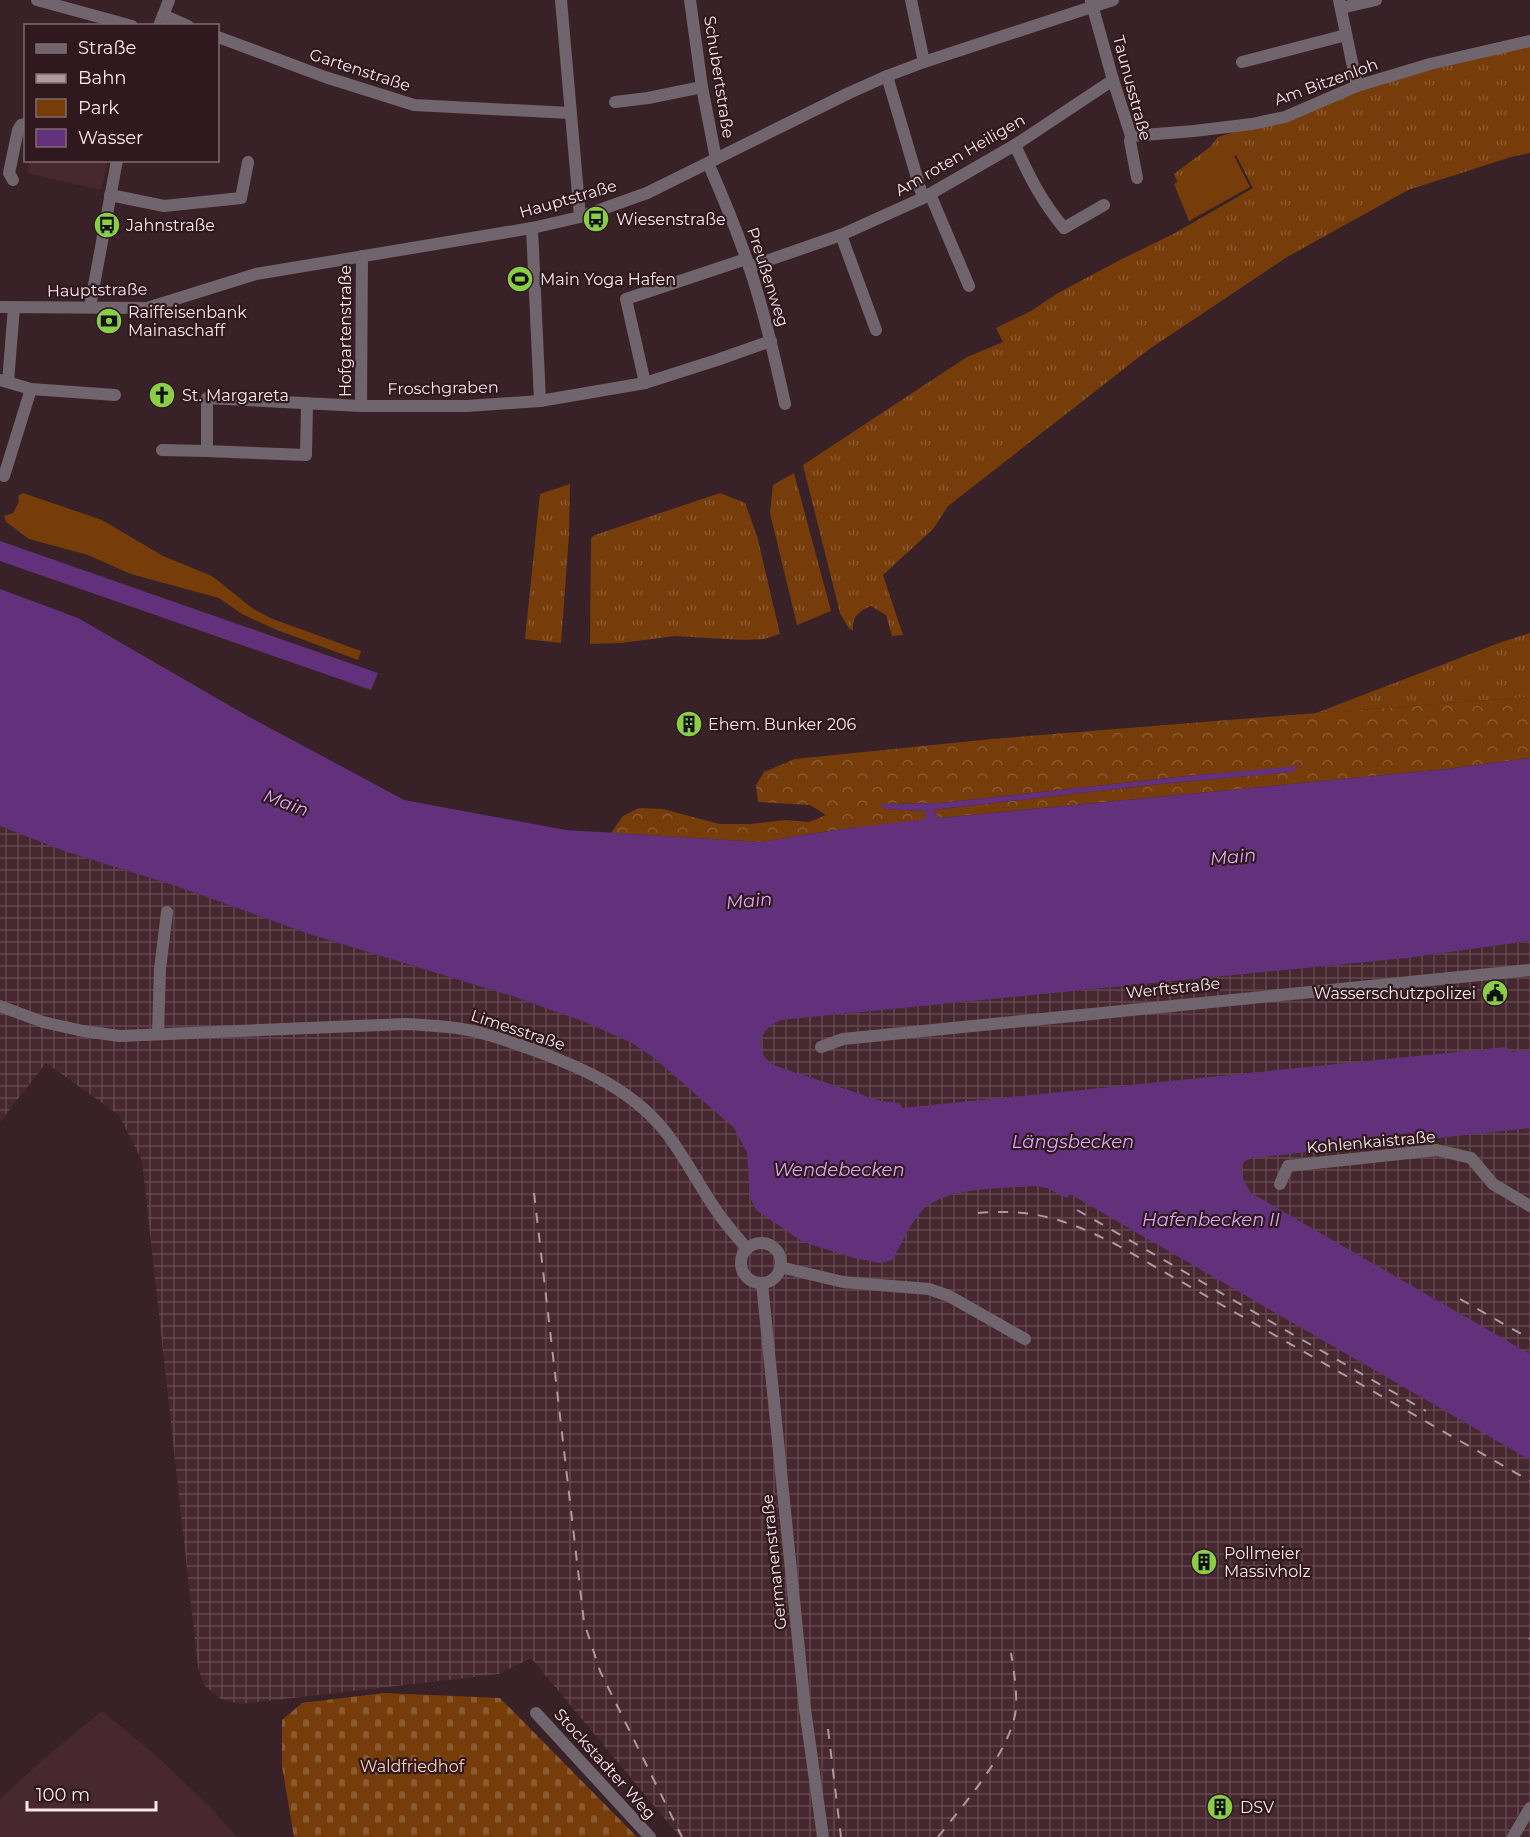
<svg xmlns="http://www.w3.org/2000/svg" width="1530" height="1837" font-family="Montserrat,sans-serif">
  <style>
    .built { fill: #472830 }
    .industrial { fill: url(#industrial-grid) }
    .grass { fill: url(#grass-tufts) }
    .forest { fill: url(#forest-crowns) }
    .cemetery { fill: url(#cemetery-stones) }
    .park { fill: #763d0b }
    .water { fill: #63317b }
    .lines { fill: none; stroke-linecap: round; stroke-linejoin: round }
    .minor { stroke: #70656c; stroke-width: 12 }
    .rail { stroke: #ad999e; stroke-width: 2; stroke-dasharray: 10 10; stroke-linecap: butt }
    .labels { text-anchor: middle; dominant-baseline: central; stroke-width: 4.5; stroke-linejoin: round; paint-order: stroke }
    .street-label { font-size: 16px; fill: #f9e8ec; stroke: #2f181e }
    .poi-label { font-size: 16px; fill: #f9e8ec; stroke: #2f181e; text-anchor: start }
    .park-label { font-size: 16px; fill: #ffd3b6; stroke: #2f181e }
    .water-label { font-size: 18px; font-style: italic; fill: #dba6f8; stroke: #2f181e }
  </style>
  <defs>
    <pattern id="industrial-grid" width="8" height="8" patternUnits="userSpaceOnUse" patternTransform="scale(1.5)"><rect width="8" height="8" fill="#472830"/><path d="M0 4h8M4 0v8" fill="none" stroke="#62474e"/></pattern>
    <pattern id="grass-tufts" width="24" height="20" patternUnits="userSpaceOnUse" patternTransform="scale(1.5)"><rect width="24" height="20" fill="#763d0b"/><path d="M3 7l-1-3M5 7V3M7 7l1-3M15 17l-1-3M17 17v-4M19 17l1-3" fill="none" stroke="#8a592f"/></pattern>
    <pattern id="forest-crowns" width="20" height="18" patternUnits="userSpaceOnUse" patternTransform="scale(1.5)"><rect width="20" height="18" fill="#763d0b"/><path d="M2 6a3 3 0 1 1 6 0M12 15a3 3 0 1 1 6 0" fill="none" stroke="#8a592f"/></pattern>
    <pattern id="cemetery-stones" width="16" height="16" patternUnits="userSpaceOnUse" patternTransform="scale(1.5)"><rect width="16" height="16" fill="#763d0b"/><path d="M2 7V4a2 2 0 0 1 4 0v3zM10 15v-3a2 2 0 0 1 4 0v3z" fill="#8a592f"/></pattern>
  </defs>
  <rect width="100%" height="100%" fill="#392227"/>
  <g class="built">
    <polygon points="29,161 29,160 108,161 101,190 27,173"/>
    <polygon points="102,1711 160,1759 210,1807 237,1837 0,1837 0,1799 45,1758"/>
  </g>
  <polygon class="industrial" points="0,826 67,852 176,886 309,934 515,997 587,1023 771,1024 780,1020 1407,958 1530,941 1530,1837 680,1837 531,1658 499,1674 241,1704 221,1699 205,1686 198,1668 142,1161 119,1115 46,1063 0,1122"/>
  <g class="grass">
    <path d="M1530 46V153L1511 157 1408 190 1287 257 1148 350 948 506 933 529 883 575 903 635 892 636 886 615 871 606C859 611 851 617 853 631L848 627 840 613 803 465 967 357 1003 342 996 328 1031 311 1058 293 1120 260 1175 233 1253 188 1236 155 1181 190 1174 174 1210 147 1218 137 1405 76Z"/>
    <polygon points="794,473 831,611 797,625 770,513 773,485"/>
    <polygon points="570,484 569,535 561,643 525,639 540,494"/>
    <polygon points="720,493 745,503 757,536 780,634 764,639 744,640 675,636 621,643 590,644 591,538 595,535"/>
    <polygon points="1530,633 1530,697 1316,713 1499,643"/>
  </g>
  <polygon class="forest" points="1530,697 1530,758 1447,769 939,818 933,810 1160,784 1292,772 1297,767 1196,775 940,803 880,804 885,809 925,811 926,820 835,830 761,842 611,833 623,816 639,808 663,809 719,824 750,824 786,820 809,822 826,815 810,805 758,802 756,785 764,772 795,759 992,739 1316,713"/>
  <polygon class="cemetery" points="384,1693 500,1698 637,1837 294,1837 282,1766 282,1720 302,1703"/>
  <g class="park">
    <polygon points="1231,150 1250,187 1189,221 1174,184"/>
    <polygon points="23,493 102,520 163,556 212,576 252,608 270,618 361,651 358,660 277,630 242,614 219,598 131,574 88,555 29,539 6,522 4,516 13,513 19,502 18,496"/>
  </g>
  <g class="water">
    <polygon points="0,541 378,673 371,690 0,561"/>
    <path d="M0 589 78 618 244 714 404 800 566 830 761 842 835 830 926 819 925 811 885 809 879 804 940 803 1196 775 1298 766 1293 772 1160 784 933 810 939 818 1447 769 1530 758V941L1407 958 781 1020C758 1029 752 1053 776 1066L881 1101 900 1103 902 1108 1506 1047 1512 1052 1530 1050V1128L1254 1158C1231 1162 1244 1181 1251 1193L1530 1354V1460L1070 1194 1067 1198 1047 1188 1035 1186C1002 1189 943 1186 920 1213 909 1226 901 1245 892 1260L880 1263 854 1258 803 1242 756 1210 750 1197 747 1152 734 1128 653 1057 630 1042 587 1023 515 997 309 934 176 886 67 852 0 826Z"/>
  </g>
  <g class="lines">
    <g class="minor">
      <polyline points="37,0 132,26"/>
      <polyline points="561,0 580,217"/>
      <polyline points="690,0 702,87 716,159"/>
      <polyline points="911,0 924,62"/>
      <polyline points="1339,0 1357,86"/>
      <polyline points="1091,1 1113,80 1131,136 1130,141 1137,178"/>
      <polyline points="1341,8 1376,0"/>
      <polyline points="163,15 188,26"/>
      <polyline points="159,26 169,0"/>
      <polyline points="218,37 325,77 414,105 570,113"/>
      <polyline points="1242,62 1346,35"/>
      <polyline points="887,76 923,198"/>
      <polyline points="615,102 648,98 702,87"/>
      <polyline points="1131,136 1194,131 1252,124 1285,117 1357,86 1430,64 1530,41"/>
      <path d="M1015 145C1029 176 1042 202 1064 228L1104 205"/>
      <path d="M708 163C723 197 737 231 749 266 764 311 775 358 785 404"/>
      <polyline points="13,180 9,173 18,130 21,125 26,124"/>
      <polyline points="930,194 969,286"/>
      <polyline points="110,195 164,206 241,198 248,162"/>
      <polyline points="532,228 540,401"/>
      <polyline points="841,235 876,330"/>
      <polyline points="749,267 841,235 923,198 1015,145 1113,80"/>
      <polyline points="0,307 147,308 256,274 532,228 580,217 647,193 849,93 887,76 924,62 1113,0"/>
      <polyline points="90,307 117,160"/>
      <polyline points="0,380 31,389 115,395"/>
      <polyline points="8,382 14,307"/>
      <polyline points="645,383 626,299 746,259"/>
      <polyline points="361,406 362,256"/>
      <polyline points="162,450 207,451 207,398 361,406 467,406 540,401 645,383 717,360 771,341"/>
      <polyline points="207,451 306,455 307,403"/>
      <polyline points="4,476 31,389"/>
      <path d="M0 1006 43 1022 83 1031 120 1036 405 1024C428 1025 451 1026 473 1031 491 1035 508 1041 525 1047 576 1065 629 1087 664 1130 684 1155 698 1184 716 1210 725 1224 737 1236 747 1249"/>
      <polyline points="158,1034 160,969 167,912"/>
      <polyline points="821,1047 843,1039 1530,970"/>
      <polyline points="1280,1184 1288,1166 1437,1150 1471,1158 1493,1184 1530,1206"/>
      <circle cx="761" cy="1263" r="20"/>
      <polyline points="780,1267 843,1282 929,1289 949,1296 1025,1339"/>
      <polyline points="762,1283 805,1709 823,1837"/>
      <polyline points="536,1713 650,1837"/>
      <polyline points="1513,1837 1530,1808"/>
    </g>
    <g class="rail">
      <polyline points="534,1193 584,1622 600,1671 682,1837"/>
      <polyline points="1077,1210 1426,1411"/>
      <path d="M978 1213C1033 1208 1068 1220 1117 1245L1530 1481"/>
      <polyline points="1460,1299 1530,1339"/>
      <polyline points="1529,1638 1530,1639"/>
      <polyline points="828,1729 841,1837"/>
      <path d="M938 1837C964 1804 1012 1750 1016 1708 1017 1690 1014 1672 1011 1653"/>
    </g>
  </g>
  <defs>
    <symbol id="bus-disc" viewBox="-11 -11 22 22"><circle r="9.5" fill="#8ace48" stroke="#2f181e"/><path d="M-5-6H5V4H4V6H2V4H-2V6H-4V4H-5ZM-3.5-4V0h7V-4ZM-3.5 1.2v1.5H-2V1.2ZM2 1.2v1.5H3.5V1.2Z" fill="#111"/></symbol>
    <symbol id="stadium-disc" viewBox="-11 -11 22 22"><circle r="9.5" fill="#8ace48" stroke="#2f181e"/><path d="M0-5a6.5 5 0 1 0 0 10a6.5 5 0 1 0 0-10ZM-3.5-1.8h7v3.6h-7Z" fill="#111"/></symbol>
    <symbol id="bank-disc" viewBox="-11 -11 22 22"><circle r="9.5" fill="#8ace48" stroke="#2f181e"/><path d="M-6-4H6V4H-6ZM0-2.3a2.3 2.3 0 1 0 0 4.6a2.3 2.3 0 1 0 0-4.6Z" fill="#111"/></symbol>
    <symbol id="church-disc" viewBox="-11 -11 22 22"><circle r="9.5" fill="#8ace48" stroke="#2f181e"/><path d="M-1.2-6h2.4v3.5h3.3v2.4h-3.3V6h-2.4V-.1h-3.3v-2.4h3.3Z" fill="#111"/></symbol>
    <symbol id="building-disc" viewBox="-11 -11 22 22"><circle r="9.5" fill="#8ace48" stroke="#2f181e"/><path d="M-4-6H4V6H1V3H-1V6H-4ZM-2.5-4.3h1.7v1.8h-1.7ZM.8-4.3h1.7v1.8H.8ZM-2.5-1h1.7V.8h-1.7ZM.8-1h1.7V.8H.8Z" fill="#111"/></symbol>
    <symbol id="civic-disc" viewBox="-11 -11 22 22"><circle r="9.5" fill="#8ace48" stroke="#2f181e"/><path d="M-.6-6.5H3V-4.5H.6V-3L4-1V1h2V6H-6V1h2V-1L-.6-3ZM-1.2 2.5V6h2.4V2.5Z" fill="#111"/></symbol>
  </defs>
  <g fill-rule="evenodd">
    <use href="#bus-disc" x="581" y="204" width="30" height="30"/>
    <use href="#bus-disc" x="92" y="210" width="30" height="30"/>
    <use href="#stadium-disc" x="505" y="264" width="30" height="30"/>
    <use href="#bank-disc" x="94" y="306" width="30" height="30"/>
    <use href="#church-disc" x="147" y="380" width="30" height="30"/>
    <use href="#building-disc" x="674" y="709" width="30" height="30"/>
    <use href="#civic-disc" x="1480" y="978" width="30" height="30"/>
    <use href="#building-disc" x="1189" y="1547" width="30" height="30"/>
    <use href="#building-disc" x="1205" y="1792" width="30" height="30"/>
  </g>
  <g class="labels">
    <g class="street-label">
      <text transform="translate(360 70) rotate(18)">Gartenstraße</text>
      <text transform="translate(719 77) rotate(81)">Schubertstraße</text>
      <text transform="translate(1326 82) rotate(-20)">Am Bitzenloh</text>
      <text transform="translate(1132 88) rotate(75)">Taunusstraße</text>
      <text transform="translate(960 155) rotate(-30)">Am roten Heiligen</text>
      <text transform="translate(568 199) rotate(-16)">Hauptstraße</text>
      <text transform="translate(768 277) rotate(72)">Preußenweg</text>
      <text transform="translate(97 290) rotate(-1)">Hauptstraße</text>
      <text transform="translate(345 331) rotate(-90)">Hofgartenstraße</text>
      <text transform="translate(443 388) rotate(-1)">Froschgraben</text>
      <text transform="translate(1173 988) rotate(-6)">Werftstraße</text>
      <text transform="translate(518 1030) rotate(18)">Limesstraße</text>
      <text transform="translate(1371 1142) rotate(-5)">Kohlenkaistraße</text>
      <text transform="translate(774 1562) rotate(-96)">Germanenstraße</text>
      <text transform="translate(605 1764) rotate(48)">Stockstadter Weg</text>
    </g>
    <g class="poi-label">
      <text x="616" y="219">Wiesenstraße</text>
      <text x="126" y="225">Jahnstraße</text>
      <text x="540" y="279">Main Yoga Hafen</text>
      <text x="128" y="312">Raiffeisenbank<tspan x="128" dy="18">Mainaschaff</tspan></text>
      <text x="182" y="395">St. Margareta</text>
      <text x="708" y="724">Ehem. Bunker 206</text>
      <text x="1476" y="993" text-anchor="end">Wasserschutzpolizei</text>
      <text x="1224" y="1553">Pollmeier<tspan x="1224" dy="18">Massivholz</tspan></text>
      <text x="1240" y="1807">DSV</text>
    </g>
    <g class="park-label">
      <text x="412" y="1766">Waldfriedhof</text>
    </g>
    <g class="water-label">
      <text transform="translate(286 803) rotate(20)">Main</text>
      <text transform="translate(1233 857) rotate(-5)">Main</text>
      <text transform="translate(749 901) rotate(-5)">Main</text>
      <text x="1073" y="1142">Längsbecken</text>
      <text x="839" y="1170">Wendebecken</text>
      <text x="1211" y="1220">Hafenbecken II</text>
    </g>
  </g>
  <rect x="24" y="24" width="195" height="138" fill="#2f181e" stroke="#806b70" stroke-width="1.5"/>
  <rect x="36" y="44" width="30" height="9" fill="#70656c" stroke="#806b70" stroke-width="1.5"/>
  <text x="78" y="54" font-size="18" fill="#f9e8ec">Straße</text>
  <rect x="36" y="74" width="30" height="9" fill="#ad999e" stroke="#806b70" stroke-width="1.5"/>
  <text x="78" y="84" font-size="18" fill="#f9e8ec">Bahn</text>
  <rect x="36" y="99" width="30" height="18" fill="#763d0b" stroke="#806b70" stroke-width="1.5"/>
  <text x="78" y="114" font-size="18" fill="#f9e8ec">Park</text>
  <rect x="36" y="129" width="30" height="18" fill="#63317b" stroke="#806b70" stroke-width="1.5"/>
  <text x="78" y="144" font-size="18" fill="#f9e8ec">Wasser</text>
  <path d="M27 1801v9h129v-9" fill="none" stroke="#f9e8ec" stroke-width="3"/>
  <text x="36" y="1801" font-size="18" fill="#f9e8ec" stroke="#2f181e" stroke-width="4.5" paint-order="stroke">100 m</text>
</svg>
